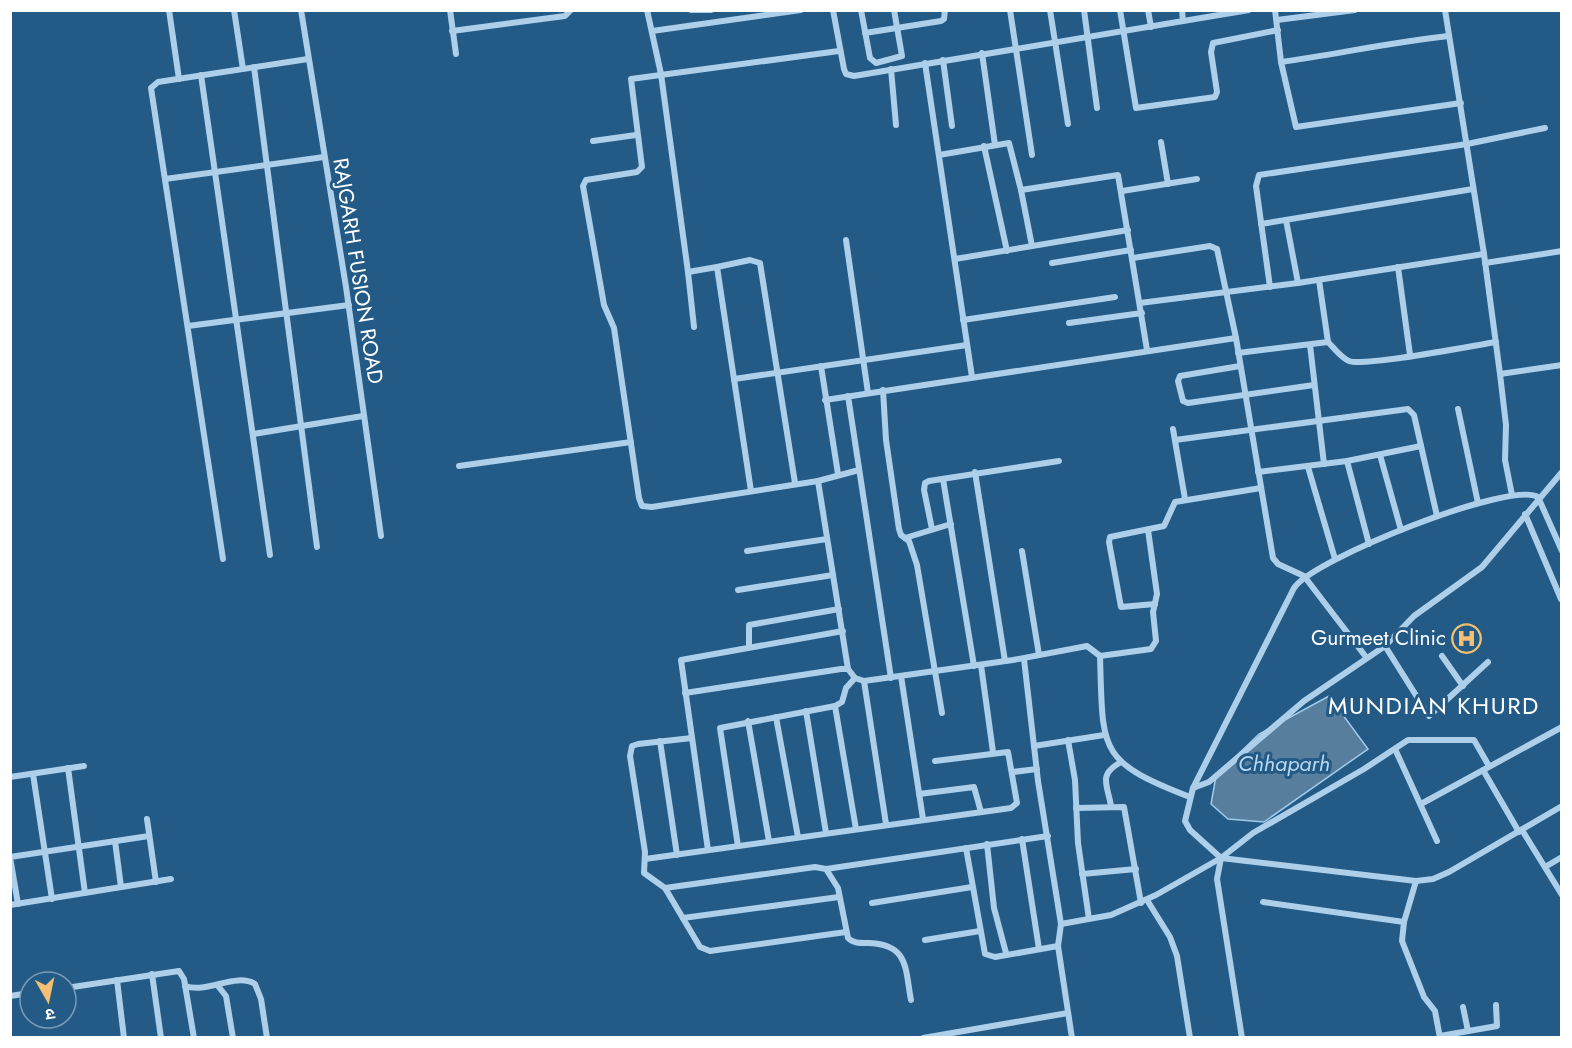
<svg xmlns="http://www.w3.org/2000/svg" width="1572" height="1048" font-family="Jost,'Noto Sans Devanagari',sans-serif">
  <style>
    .water { fill: #587e9d; stroke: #a1cbea; stroke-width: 1.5 }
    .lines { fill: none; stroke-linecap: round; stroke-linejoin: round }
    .minor { stroke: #adcfe9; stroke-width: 6 }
    .labels { text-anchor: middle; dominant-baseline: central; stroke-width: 6; stroke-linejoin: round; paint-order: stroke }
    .street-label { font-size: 21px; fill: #fff; stroke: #235a86 }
    .poi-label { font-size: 21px; fill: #fff; stroke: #235a86; text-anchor: end }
    .water-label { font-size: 22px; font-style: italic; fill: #b9d8f0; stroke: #235a86 }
    .quarter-label { font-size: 24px; letter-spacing: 1.5px; fill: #fff; stroke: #235a86 }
  </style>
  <rect width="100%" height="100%" fill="#235a86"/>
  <polygon class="water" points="1329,696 1368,749 1264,822 1228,819 1211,804 1216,776 1259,734"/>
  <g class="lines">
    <g class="minor">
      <polyline points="169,10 179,79"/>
      <polyline points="234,10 243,69"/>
      <polyline points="301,10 346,287 381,536"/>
      <polyline points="450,10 456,54"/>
      <polyline points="647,10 661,74 688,272 717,267 751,491"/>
      <polyline points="691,10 711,10"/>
      <polyline points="833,10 844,69 846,74 854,76 1249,10"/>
      <polyline points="861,10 870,58 876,63 902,56 894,10"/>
      <polyline points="1010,10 1032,155"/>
      <polyline points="1050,10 1068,124"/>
      <polyline points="1084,10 1097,108"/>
      <polyline points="1120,10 1136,108 1215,97 1217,92 1211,52 1213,43 1278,30"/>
      <polyline points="1148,10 1151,27"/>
      <polyline points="1182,10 1183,21"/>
      <polyline points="1275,10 1281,62 1296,127 1461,103"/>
      <polyline points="1445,10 1484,254 1500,374 1562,365"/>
      <polyline points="1277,20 1355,10"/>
      <polyline points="452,31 565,16 571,10"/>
      <polyline points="652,31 801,10"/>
      <polyline points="865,33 941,21 944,19 945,10"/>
      <polyline points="839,51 631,79 642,167 637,172 586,180 583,186 604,305 614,328 639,498 642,506 652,507 818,481 859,470"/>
      <polyline points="982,53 995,145"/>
      <polyline points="943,60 952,126"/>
      <path d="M1281 62C1338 54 1392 42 1449 36"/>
      <polyline points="925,63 972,377"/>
      <polyline points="254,67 317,547"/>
      <polyline points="891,69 896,125"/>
      <polyline points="201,75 270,555"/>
      <polyline points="593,141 636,135"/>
      <polyline points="1161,142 1168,184"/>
      <polyline points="984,146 1007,251"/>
      <polyline points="939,155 1009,143 1021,190 1118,175 1147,350"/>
      <polyline points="165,179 324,157"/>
      <polyline points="1021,190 1032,246"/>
      <polyline points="1122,191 1197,179"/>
      <polyline points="1286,220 1298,283"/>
      <polyline points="1261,224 1473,189"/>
      <polyline points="846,240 868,393"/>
      <polyline points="1133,258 1210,246 1217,249 1236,338 1273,558 1278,564 1304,576 1366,657"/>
      <polyline points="955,259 1128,230"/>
      <polyline points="1052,263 1131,250"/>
      <polyline points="1485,263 1562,251"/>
      <polyline points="717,267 750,260 760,263 795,483"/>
      <polyline points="1398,267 1410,355"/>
      <polyline points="688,272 694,327"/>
      <polyline points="1270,287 1256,186 1259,175 1467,144 1545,128"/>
      <polyline points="1140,303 1298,283 1484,254"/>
      <polyline points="963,320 1115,297"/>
      <polyline points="1069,323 1142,313"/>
      <polyline points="188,326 349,305"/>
      <path d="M1328 342C1334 348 1341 358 1349 361 1365 367 1471 346 1496 342"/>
      <polyline points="1310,345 1324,464"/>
      <polyline points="1238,353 1328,342 1319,280"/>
      <polyline points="821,366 838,474"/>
      <polyline points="1240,366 1180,376 1178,381 1183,401 1188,403 1314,385"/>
      <polyline points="1500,374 1506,425 1505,460 1512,495"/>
      <polyline points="734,379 967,345"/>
      <polyline points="883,390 886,440 899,529 901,535 909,541 917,565 942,713"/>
      <polyline points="848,396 891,678"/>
      <polyline points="825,400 1236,338"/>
      <polyline points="1458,409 1478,503"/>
      <polyline points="1173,429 1185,499"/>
      <polyline points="253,434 363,416"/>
      <polyline points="1175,440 1408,409 1414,415 1437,516"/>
      <polyline points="1380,455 1401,530"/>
      <polyline points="1347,461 1369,544"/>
      <polyline points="459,466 631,442"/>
      <polyline points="1308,467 1335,559"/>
      <polyline points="975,472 1005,661"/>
      <polyline points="1258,472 1347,461 1421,446"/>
      <polyline points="943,479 974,666"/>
      <polyline points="818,481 848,669"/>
      <polyline points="1525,514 1561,599"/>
      <polyline points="932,529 924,490 925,483 929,481 1059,461"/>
      <polyline points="905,538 951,524"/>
      <polyline points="747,551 827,539"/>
      <polyline points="1022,551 1039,655"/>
      <path d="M1562 551 1538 497C1511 480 1313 559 1294 588L1193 788 1185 821 1190 830 1221 858 1416 881 1433 879 1449 872 1562 806"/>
      <polyline points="223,559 151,88 158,82 308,59"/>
      <polyline points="738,590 833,575"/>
      <polyline points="1155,604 1121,607 1109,542 1110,537 1164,526 1175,502 1261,488"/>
      <polyline points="1385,646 1429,716 1488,662"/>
      <polyline points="749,647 749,625 839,609"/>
      <path d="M1100 656C1103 751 1097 761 1190 797"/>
      <polyline points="1442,656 1463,686"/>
      <polyline points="1024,659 1038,781 1061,924"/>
      <polyline points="981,665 993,752"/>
      <polyline points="901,676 923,819"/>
      <polyline points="864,681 886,824"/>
      <polyline points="685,693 841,669 848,669 855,678 864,681 1013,660 1087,646 1100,656 1151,649 1156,641 1153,612 1157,594 1148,530"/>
      <polyline points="835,706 856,829"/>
      <polyline points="806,711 826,833"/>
      <polyline points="776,717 798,837"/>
      <polyline points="748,721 769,841"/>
      <polyline points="692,738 638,744 632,746 630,756 645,852 644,873 665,888 700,947 710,951 846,932"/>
      <polyline points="1068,740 1075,780 1078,843 1089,919"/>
      <polyline points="660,741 677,855"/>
      <polyline points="1034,746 1104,735"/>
      <polyline points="1395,749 1437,841"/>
      <polyline points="68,768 85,893"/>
      <polyline points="1483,770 1519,832"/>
      <polyline points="1013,772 1037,769"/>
      <polyline points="33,774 52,899"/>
      <polyline points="10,777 84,766"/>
      <polyline points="1193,788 1209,782 1304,701 1385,646 1414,616 1482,567 1562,472"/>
      <polyline points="919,794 974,787 981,812"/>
      <polyline points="1421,804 1562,727"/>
      <path d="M1111 806C1107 783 1098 775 1121 762"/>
      <polyline points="1076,808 1124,807 1141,903"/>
      <polyline points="147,819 156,882"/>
      <polyline points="1522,830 1562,895"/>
      <polyline points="1022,839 1039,949"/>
      <polyline points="115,841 121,887"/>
      <polyline points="987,844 994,908 1006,953"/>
      <polyline points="738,846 720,728 835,706 842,702 846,688 855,678"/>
      <polyline points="966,848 985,954 995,957 1058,946"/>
      <polyline points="708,850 681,660 843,631"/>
      <polyline points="10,857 149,836"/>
      <polyline points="10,857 18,904"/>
      <polyline points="1221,858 1217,879 1242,1038"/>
      <polyline points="645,859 1011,808 1017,803 1008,752 935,761"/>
      <polyline points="1545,867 1562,857"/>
      <polyline points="826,869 1048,836"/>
      <polyline points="1082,874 1136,869"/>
      <polyline points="1416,881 1404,922 1402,941 1424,997 1435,1011 1440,1038"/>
      <path d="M665 888 815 867 826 869 838 888 848 938C854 944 861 943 870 943 909 945 905 969 911 1000"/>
      <polyline points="1147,900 1170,937 1177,956 1190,1038"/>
      <polyline points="1263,902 1404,922"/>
      <polyline points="872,903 972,887"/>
      <polyline points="10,905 171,879"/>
      <polyline points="683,918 839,897"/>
      <polyline points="925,940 980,931"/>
      <polyline points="152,974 161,1038"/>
      <polyline points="117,980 124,1038"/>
      <path d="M185 986C208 994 235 972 255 984L261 999 267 1038"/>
      <polyline points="218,986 226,996 233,1038"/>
      <polyline points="66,988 179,971 184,979 194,1038"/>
      <polyline points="10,996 30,993"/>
      <polyline points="1463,1007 1468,1031"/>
      <polyline points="1440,1036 1497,1026 1496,1005"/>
      <polyline points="923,1038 1068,1013"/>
      <polyline points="1072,1038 1058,946 1061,924 1111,915 1156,895 1221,858 1253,833 1364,769 1408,740 1474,740 1489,766"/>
    </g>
  </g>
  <defs>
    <symbol id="hospital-ring" viewBox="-11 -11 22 22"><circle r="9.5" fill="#235a86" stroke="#f4bf70" stroke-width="1.5"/><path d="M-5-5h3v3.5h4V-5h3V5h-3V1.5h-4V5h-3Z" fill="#f4bf70"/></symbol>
  </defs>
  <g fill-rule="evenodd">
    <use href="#hospital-ring" x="1450" y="622" width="33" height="33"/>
  </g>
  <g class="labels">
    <g class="street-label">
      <text transform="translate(358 271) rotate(81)">RAJGARH FUSION ROAD</text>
    </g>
    <g class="poi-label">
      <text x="1446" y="638">Gurmeet Clinic</text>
    </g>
    <g class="water-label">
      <text x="1284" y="763">Chhaparh</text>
    </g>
    <g class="quarter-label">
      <text x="1434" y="705">MUNDIAN KHURD</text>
    </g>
  </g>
  <rect width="1572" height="1048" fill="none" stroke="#ffffff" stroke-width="24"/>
  <g transform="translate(48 1000) rotate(171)"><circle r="28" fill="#235a86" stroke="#7b9cb6" stroke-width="1.5"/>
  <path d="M0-4.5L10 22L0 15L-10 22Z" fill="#f4bf70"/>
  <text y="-9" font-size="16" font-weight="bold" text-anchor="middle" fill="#ffffff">उ</text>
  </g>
</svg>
